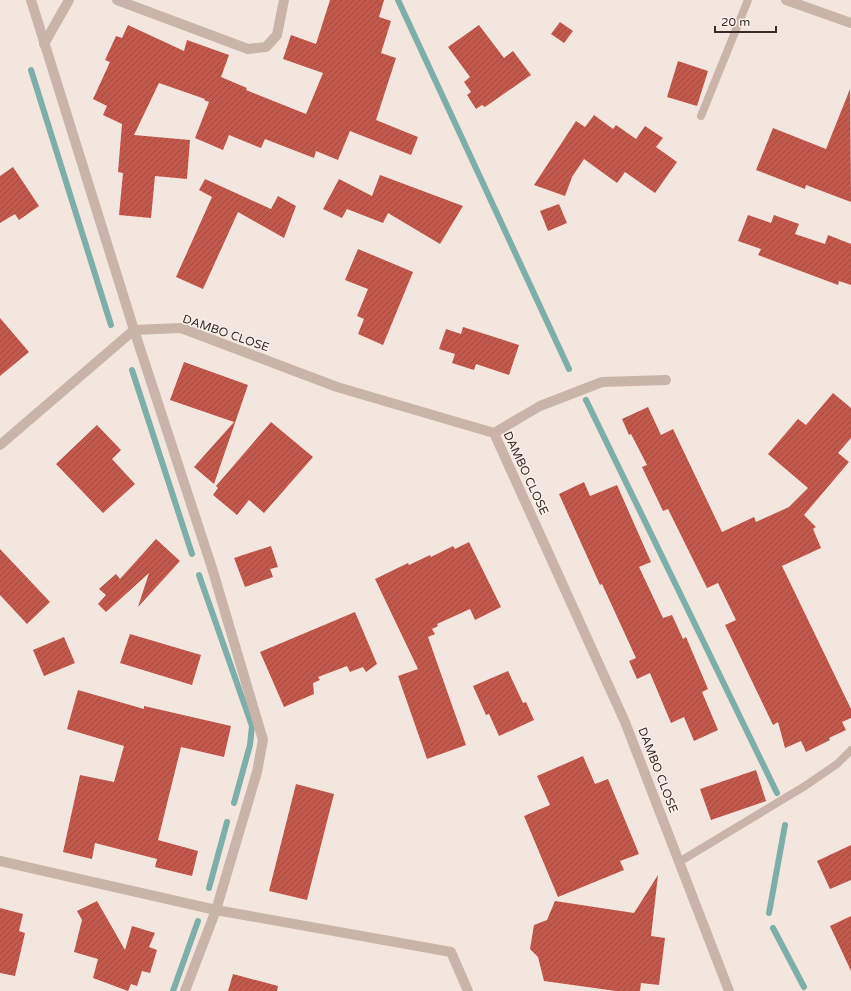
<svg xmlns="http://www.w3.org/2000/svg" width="851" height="991" font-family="'Varela Round',sans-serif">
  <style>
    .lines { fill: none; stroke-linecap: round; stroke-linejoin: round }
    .stream { stroke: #7eaeaa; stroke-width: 6 }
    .building { fill: url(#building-hatch) }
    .service { stroke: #cab4aa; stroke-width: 8 }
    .minor { stroke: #cab4aa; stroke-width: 10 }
    .labels { text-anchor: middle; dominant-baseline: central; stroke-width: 3; stroke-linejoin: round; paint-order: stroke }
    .street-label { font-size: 12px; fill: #382c2a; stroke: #faf1eb }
  </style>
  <defs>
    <pattern id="building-hatch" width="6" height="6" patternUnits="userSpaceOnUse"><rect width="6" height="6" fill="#c3584c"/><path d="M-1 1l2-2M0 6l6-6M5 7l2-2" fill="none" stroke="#9f493f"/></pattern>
  </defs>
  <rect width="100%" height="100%" fill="#f2e6de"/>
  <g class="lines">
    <g class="stream">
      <polyline points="398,0 569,369"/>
      <polyline points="31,70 111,325"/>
      <polyline points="132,370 192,554"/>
      <polyline points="586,400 777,793"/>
      <polyline points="199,575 252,726 250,745 234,803"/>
      <polyline points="209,888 227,822"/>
      <polyline points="769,913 785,825"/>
      <polyline points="773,928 804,987"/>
      <polyline points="173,991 198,921"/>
    </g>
  </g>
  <g class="building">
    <polygon points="330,0 384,0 379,17 391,21 381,53 396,58 376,120 418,137 411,155 350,131 338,160 316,151 314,158 265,139 261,148 229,135 223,150 195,138 209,102 204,100 205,99 159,83 134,135 190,140 187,179 155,176 151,218 119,215 123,173 118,172 122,124 103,115 107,106 93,99 110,62 105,60 116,36 122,38 128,25 184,51 187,40 229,55 221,77 247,88 246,90 306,114 323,73 283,59 291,35 316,44"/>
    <polygon points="560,22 573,31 564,43 551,34"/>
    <polygon points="479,25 504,58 513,51 531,75 485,107 482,105 476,109 467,95 471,92 464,82 470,77 448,47"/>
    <polygon points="678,61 708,71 697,106 667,97"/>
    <polygon points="850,89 851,202 806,185 805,189 756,170 773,128 826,149"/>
    <polygon points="594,115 613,129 616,125 636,139 645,126 663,138 656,147 677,162 655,193 625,172 617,183 584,159 572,177 565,196 534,185 576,121 585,127"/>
    <polygon points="13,167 39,206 19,220 15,214 0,223 0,176"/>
    <polygon points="380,175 463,206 440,244 388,213 383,223 347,209 342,218 323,209 339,179 372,196"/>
    <polygon points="205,179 271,209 278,196 296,206 284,238 238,212 203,289 176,277 212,197 199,190"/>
    <polygon points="559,204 567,223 548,231 540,211"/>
    <polygon points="748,215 771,223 774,215 799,224 795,234 825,244 828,235 851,244 851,285 839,281 838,285 758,255 761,249 738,241"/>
    <polygon points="358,249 413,272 383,345 358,334 364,319 357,316 368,289 345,280"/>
    <polygon points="0,318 29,352 0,376"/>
    <polygon points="463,327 519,345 509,375 476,364 474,370 452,363 455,354 439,349 446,329 461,334"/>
    <polygon points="184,362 248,385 214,484 194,467 234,422 170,400"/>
    <polygon points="833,393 851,408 851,438 838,453 849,462 804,515 816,527 813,529 821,548 782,566 851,709 851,718 842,722 846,730 829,738 830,740 806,752 801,741 785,748 778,722 773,725 725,625 736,620 718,583 707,588 668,509 663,511 642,467 647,465 631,434 629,435 622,419 648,407 661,435 673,429 722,532 754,517 756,522 789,507 808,488 768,454 798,419 806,425"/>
    <polygon points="271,422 313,457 264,513 249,500 237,515 213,495 218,488 216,486"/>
    <polygon points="97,425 121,450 112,459 135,484 103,513 56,464"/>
    <polygon points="584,482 590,496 617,485 651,562 639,567 663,618 672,615 683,639 686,637 708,689 702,692 718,730 694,741 684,717 671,723 650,673 637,679 629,661 636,658 602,584 600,585 559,494"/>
    <polygon points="156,539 180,561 138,607 149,573 106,612 98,604 106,595 99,589 116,574 120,579"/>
    <polygon points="469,542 501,607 475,620 470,609 437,624 438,626 432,629 435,634 428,637 466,745 427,759 398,676 418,669 375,579 408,563 409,565 430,555 431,557 453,546 455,549"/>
    <polygon points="271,546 278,567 270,569 273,577 245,587 234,558"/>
    <polygon points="0,549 50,602 27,624 0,595"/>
    <polygon points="355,612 377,664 366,672 363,667 350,672 347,666 318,677 320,680 313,683 314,694 284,707 260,652"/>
    <polygon points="130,634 201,655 192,685 120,663"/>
    <polygon points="64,637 75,663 44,676 33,650"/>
    <polygon points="508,671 523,703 526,702 534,720 499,736 489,714 486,715 473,686"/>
    <polygon points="78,690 144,709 144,706 231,726 224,757 181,747 158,840 198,851 192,876 155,867 157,859 95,843 92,859 63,852 80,775 114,782 124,746 67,729"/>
    <polygon points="583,756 595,784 608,779 639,854 620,861 624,870 558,897 524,816 550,805 537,776"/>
    <polygon points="756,770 766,801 711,820 700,789"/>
    <polygon points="296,784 334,794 307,900 269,891"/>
    <polygon points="851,845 851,880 830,889 817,861"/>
    <polygon points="658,875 651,936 665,938 659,985 641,983 640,991 616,991 544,981 538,957 530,949 534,925 547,920 555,901 634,913"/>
    <polygon points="97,901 125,950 132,926 155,933 149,947 157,950 150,973 142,971 137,986 131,984 128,991 93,978 98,959 74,952 82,920 77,911"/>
    <polygon points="0,908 23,914 19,931 25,933 15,976 0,973"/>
    <polygon points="851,916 851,971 830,926"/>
    <polygon points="233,974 278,986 277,991 228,991"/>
  </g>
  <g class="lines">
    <g class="service">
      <polyline points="701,116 748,0"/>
      <polyline points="679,862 805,786 837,764 851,750"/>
    </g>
    <g class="minor">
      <polyline points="31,0 134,330 212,568 263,740 257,772 216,910 185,991"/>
      <polyline points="117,0 248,49 266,47 277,35 284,0"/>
      <polyline points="786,0 851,23"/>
      <polyline points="44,44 69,0"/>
      <polyline points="494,433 540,406 602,382 666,380"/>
      <polyline points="0,445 134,330 181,328 337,387 494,433 625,722 729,991"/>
      <polyline points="0,861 216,910 451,952 468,991"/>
    </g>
  </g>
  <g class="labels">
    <g class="street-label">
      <text transform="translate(226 333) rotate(19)">DAMBO CLOSE</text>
      <text transform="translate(526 473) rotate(65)">DAMBO CLOSE</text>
      <text transform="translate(658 770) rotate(69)">DAMBO CLOSE</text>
    </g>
  </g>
  <path d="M715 26v6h61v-6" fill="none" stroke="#382c2a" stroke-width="2"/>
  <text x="721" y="26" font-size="12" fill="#382c2a" stroke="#faf1eb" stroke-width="3" paint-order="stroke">20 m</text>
</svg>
